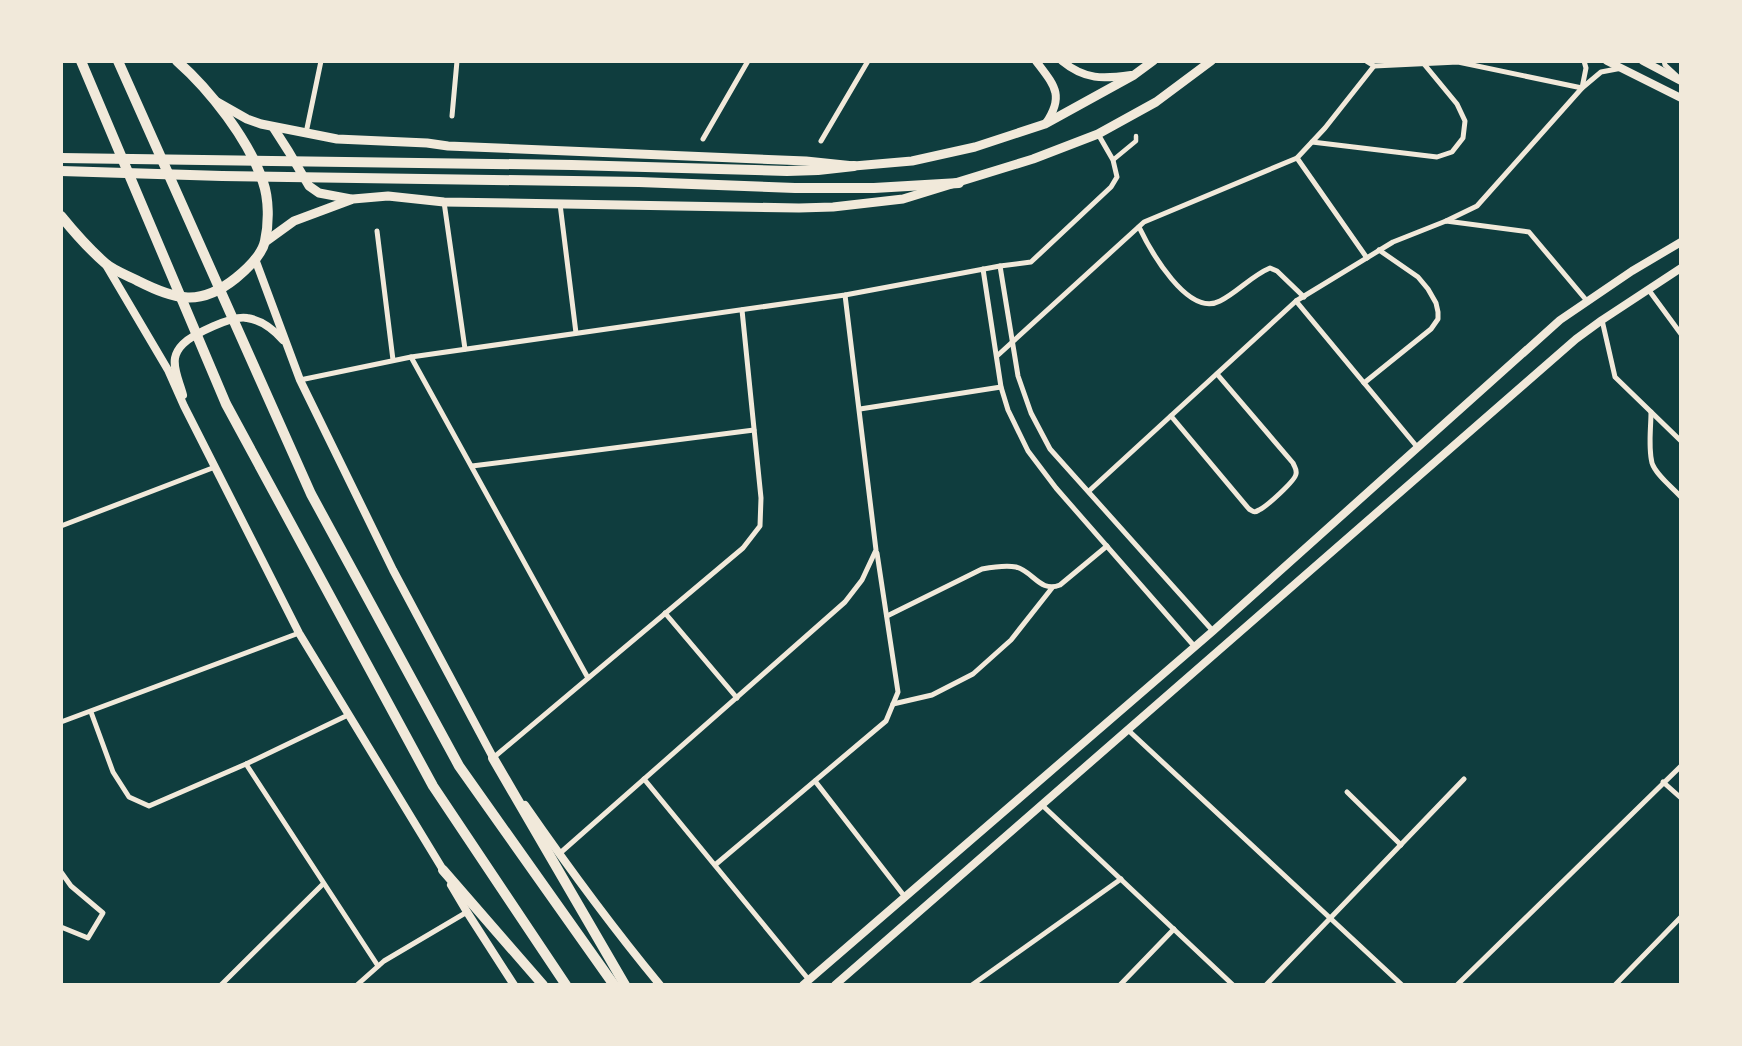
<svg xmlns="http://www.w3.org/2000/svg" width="1742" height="1046" font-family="Roboto,sans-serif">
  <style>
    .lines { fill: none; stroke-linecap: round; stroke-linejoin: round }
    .pedestrian { stroke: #f1e9da; stroke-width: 4.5 }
    .minor { stroke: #f1e9da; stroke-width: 5 }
    .secondary { stroke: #f1e9da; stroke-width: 8 }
    .primary { stroke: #f1e9da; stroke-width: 9 }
    .trunk { stroke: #f1e9da; stroke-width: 10 }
    .motorway { stroke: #f1e9da; stroke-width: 10 }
  </style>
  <rect width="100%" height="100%" fill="#0f3d3e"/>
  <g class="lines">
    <polyline class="pedestrian" points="1113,160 1136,141 1136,136"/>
    <g class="minor">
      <polyline points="1366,61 1374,66 1458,62 1582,88 1586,68 1584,61"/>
      <polyline points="1664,61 1665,65 1678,77"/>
      <polyline points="452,116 457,61"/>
      <polyline points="306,133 321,61"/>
      <polyline points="703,139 748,61"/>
      <polyline points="821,141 868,61"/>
      <polyline points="1312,142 1437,157 1452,152 1463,138 1465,121 1457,104 1424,64"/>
      <polyline points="1297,158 1367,258"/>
      <polyline points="444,202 465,349"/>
      <polyline points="560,204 576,333"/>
      <polyline points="1446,221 1477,206 1582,88 1601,72 1622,68"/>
      <path d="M1139 227C1150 250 1188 318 1220 301 1238 292 1251 276 1270 268L1277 271 1304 297"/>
      <polyline points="377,231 393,360"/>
      <polyline points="1000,266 1018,376 1031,413 1050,449 1213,631"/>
      <polyline points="983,269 1001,387 1008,410 1028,451 1056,488 1195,647"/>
      <polyline points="1648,289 1681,334"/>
      <polyline points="1296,301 1418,448"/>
      <polyline points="1602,320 1615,377 1681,441"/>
      <polyline points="997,356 1144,222 1297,158 1325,128 1374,66"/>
      <polyline points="411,357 588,678"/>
      <polyline points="300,380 411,357 845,295 1000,266 1031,262 1111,187 1117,177 1113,160 1098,134"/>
      <polyline points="1364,383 1431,329 1438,319 1438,312 1436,303 1428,289 1418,277 1379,250"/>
      <polyline points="860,409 1001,387"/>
      <path d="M1651 412C1651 428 1648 447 1652 463 1656 475 1672 487 1681 497"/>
      <path d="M1171 416 1249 509C1254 512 1254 513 1259 510 1266 507 1295 481 1296 474 1297 469 1295 468 1293 463L1217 374"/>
      <polyline points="472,466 754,430"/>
      <polyline points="1089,491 1296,301 1393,242 1446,221 1529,232 1587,301"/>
      <polyline points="61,526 215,467"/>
      <polyline points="665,613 737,698"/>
      <path d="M887 616 982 569C993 567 1005 565 1016 567 1034 572 1040 593 1060 585L1107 546"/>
      <polyline points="893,704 932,695 973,674 1011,640 1052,588"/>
      <polyline points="91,712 113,772 129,797 149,806 246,764 348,715"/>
      <polyline points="61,722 299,633"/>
      <polyline points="1128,730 1402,985"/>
      <polyline points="493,758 743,548 760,526 761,498 742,310"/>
      <polyline points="246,764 378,966"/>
      <polyline points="644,779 809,980"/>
      <polyline points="815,781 905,897"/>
      <polyline points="1663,782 1681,798"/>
      <polyline points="1347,792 1401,845"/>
      <polyline points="1042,805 1233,985"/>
      <polyline points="559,854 845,602 862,580 876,550 845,295"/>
      <polyline points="715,865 886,721 898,692 877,553"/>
      <polyline points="61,872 71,886 103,913 88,938 61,927"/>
      <polyline points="221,985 323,884"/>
      <polyline points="357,985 384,961 467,912"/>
      <polyline points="972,985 1121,879"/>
      <polyline points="1120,985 1174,929"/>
      <polyline points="1266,985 1464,779"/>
      <polyline points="1457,985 1681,766"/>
      <polyline points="1615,985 1681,917"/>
    </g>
    <g class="secondary">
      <path d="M1036 61C1054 85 1065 95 1046 123"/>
      <path d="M1062 61C1085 80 1103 79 1131 75"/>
      <polyline points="1607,61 1681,98"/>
      <polyline points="1643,61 1681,81"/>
      <polyline points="255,259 300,380 393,570 496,763"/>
      <polyline points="106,265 168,370 184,406 299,633 445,873"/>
      <path d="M183 395C180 383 173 370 175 358 176 353 179 348 183 344 193 334 233 315 247 318 261 320 274 330 283 340"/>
      <path d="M525 805C568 867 612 927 660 985"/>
      <polyline points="451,885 467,912 514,985"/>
      <polyline points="803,985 1213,631 1560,320 1632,271 1681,242"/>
      <polyline points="835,985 1576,339 1602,320 1681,268"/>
    </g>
    <g class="primary">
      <polyline points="217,102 247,119 261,124 337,139 427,143 448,146 806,161 854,166 912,161 975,147 1045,124 1134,75 1153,61"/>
      <polyline points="273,127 289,152 309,186 319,193 351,199"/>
      <polyline points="265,242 294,221 353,199 388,196 444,202 799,208 833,207 903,199 1033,159 1098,134 1156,102 1211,61"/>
    </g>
    <g class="trunk">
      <polyline points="61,158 572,165 787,171 818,170 854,166"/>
      <polyline points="61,171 222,176 639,182 795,188 874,188 959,183"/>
      <path d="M61 216C74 232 89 249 105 263 114 271 127 275 138 281 176 300 200 307 236 278 247 269 262 255 265 241 269 223 269 199 263 182 249 140 210 90 177 61"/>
    </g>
    <g class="motorway">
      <polyline points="81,61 226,404 433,786 566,985"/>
      <polyline points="118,61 311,494 459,766 614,985"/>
      <polyline points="493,758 625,985"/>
      <polyline points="443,870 543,985"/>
    </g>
  </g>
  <rect width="1742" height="1046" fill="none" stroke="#f1e9da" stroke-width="126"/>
</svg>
